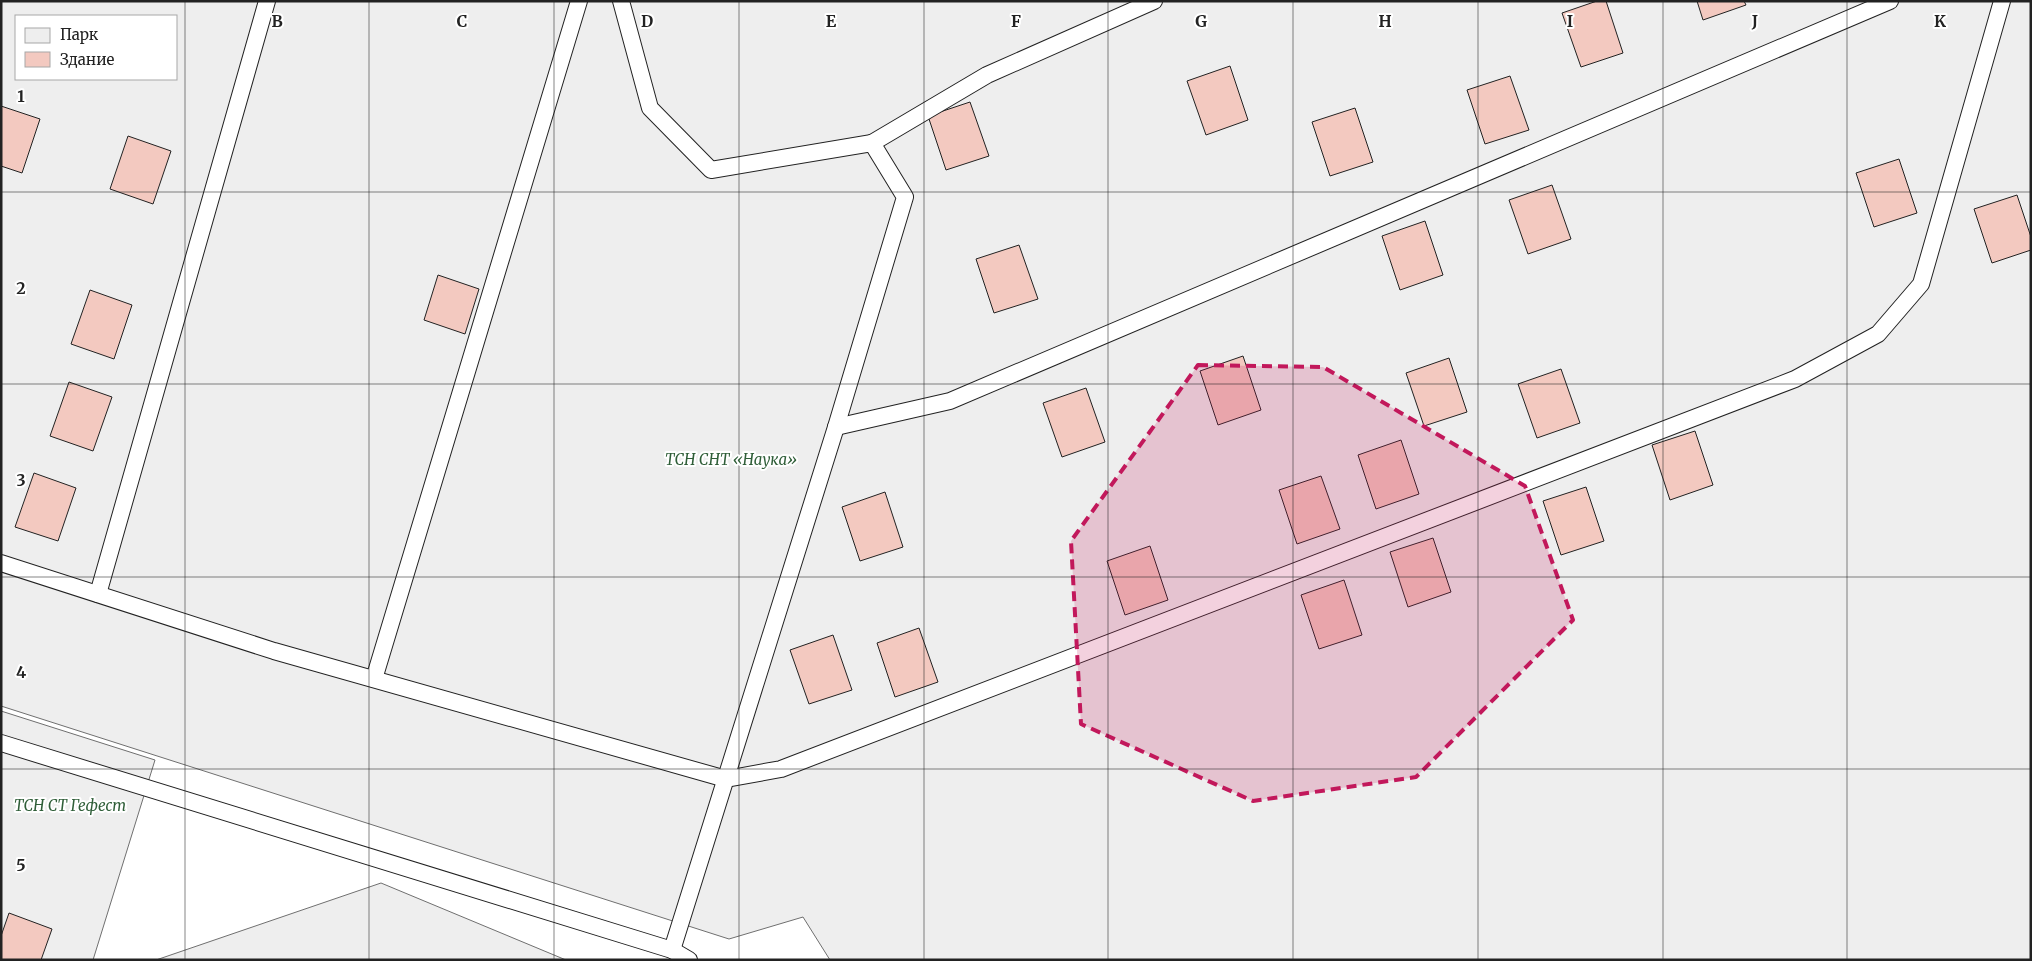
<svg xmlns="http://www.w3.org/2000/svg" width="2032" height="961" font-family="Merriweather,serif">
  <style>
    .green { fill: #eee; stroke: #6f6f6f; fill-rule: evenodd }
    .building { fill: #f3c9c0; stroke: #222 }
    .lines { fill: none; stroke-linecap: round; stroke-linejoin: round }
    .service-casing { stroke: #222; stroke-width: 18 }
    .service { stroke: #fff; stroke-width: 16 }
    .marked { fill: #c2185b; fill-opacity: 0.2; stroke: #c2185b; stroke-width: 4; stroke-dasharray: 10 6; stroke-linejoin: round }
    .grid { fill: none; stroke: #222; stroke-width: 1; stroke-opacity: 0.55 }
    .labels { text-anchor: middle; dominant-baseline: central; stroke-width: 4; stroke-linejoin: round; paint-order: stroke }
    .park-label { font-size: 15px; font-style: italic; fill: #2f5e38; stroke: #fff }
    .grid-label { font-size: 16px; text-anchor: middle; font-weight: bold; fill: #222; stroke: #fff; stroke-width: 4; stroke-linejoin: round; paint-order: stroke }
  </style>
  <rect width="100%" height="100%" fill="#fff"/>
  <g class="green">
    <path d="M1 1H2031V960H830L803 917 729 939 1 706ZM16 16H176V79H16Z"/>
    <polygon points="1,711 155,760 93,960 1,960"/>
    <polygon points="381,883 566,960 156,960"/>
  </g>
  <g class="building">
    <polygon points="1606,1 1623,53 1581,67 1562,13 1597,1"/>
    <polygon points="1697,1 1744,1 1746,5 1703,20"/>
    <polygon points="1230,66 1248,120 1206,135 1187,81"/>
    <polygon points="1510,76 1529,130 1485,144 1467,90"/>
    <polygon points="970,102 989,156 946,170 928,116"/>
    <polygon points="1,106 40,119 22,173 1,166"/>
    <polygon points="1355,108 1373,162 1330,176 1312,122"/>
    <polygon points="128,136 171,151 153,204 110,189"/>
    <polygon points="1899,159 1917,213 1874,227 1856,173"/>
    <polygon points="1552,185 1571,239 1528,254 1509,200"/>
    <polygon points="2017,195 2031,237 2031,250 1992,263 1974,209"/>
    <polygon points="1425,221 1443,275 1400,290 1382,236"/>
    <polygon points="1019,245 1038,299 994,313 976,259"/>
    <polygon points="438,275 479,289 465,334 424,320"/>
    <polygon points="90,290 132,305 114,359 71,344"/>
    <polygon points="1243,356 1261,410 1218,425 1200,371"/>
    <polygon points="1449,358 1467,412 1424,426 1406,373"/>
    <polygon points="1561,369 1580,423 1537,438 1518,384"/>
    <polygon points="69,382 112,397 93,451 50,436"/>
    <polygon points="1086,388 1105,442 1062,457 1043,403"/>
    <polygon points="1695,431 1713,485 1670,500 1652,445"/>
    <polygon points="1401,440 1419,494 1376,509 1358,455"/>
    <polygon points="34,473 76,488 58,541 15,527"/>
    <polygon points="1321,476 1340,529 1297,544 1279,490"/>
    <polygon points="1586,487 1604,541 1561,555 1543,501"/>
    <polygon points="885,492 903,547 860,561 842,507"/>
    <polygon points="1433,538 1451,592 1408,607 1390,552"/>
    <polygon points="1150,546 1168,600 1125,615 1107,561"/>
    <polygon points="1344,580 1362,635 1319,649 1301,595"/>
    <polygon points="919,628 938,682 895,697 877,643"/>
    <polygon points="833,635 852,690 809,704 790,650"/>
    <polygon points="9,913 52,929 41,960 1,960 1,936"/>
  </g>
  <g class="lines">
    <defs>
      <g id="service">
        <polyline points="621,1 650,108 711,170 872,143 905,197 836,427 672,950"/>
        <polyline points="872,143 987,75 1154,1"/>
        <polyline points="836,427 950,401 1890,1"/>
        <polyline points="1,563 274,651 726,779 781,769 1795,379 1878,334 1921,284 2002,1"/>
        <polyline points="98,594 267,1"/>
        <polyline points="374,679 579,1"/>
        <polyline points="1,743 672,950 689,960"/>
      </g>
    </defs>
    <use href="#service" class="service-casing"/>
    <use href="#service" class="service"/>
  </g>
  <path class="marked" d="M1198 365 1323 367 1525 486 1573 620 1416 777 1253 801 1081 724 1071 541Z"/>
  <path class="grid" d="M185 1V960M369 1V960M554 1V960M739 1V960M924 1V960M1108 1V960M1293 1V960M1478 1V960M1663 1V960M1847 1V960M1 192H2031M1 384H2031M1 577H2031M1 769H2031"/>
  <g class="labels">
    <g class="park-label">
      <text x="731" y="459">ТСН СНТ «Наука»</text>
      <text x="70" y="805">ТСН СТ Гефест</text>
    </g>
  </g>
  <g class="grid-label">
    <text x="277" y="27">B</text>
    <text x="462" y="27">C</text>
    <text x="647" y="27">D</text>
    <text x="831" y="27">E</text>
    <text x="1016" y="27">F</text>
    <text x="1201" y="27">G</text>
    <text x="1385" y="27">H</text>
    <text x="1570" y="27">I</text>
    <text x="1755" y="27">J</text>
    <text x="1940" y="27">K</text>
    <text x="21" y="102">1</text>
    <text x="21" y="294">2</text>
    <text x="21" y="486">3</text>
    <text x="21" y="678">4</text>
    <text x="21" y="871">5</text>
  </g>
  <rect width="2032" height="961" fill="none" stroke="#222222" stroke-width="5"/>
  <rect x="15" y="15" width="162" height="65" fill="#ffffff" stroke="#a7a7a7"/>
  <rect x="25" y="28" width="25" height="15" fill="#eeeeee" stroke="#a7a7a7"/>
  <text x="60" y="40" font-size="15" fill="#222222">Парк</text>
  <rect x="25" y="52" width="25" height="15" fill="#f3c9c0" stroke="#a7a7a7"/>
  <text x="60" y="65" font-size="15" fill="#222222">Здание</text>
</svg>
